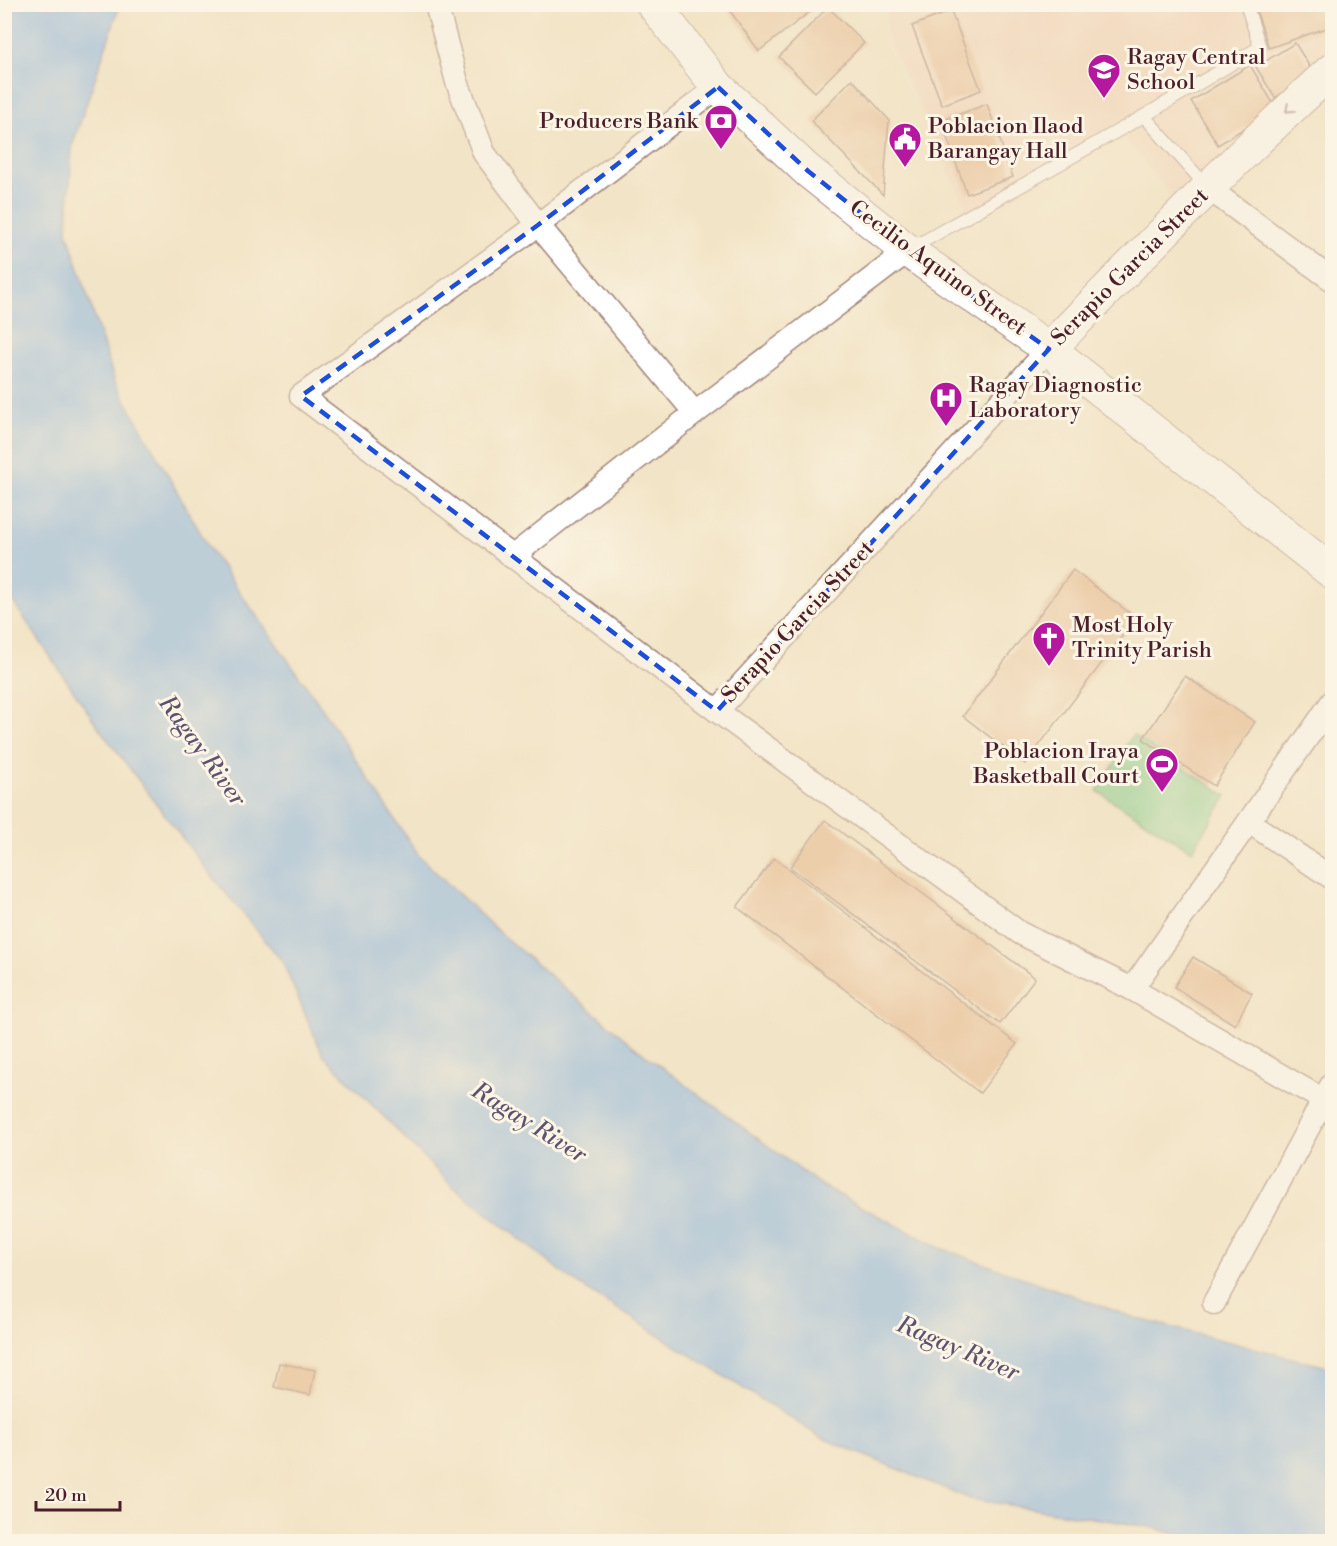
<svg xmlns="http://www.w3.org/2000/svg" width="1337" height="1546" font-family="'Libre Bodoni',serif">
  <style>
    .built { fill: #f2d4be }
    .green { fill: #7fcf8f; stroke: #64775d; stroke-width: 1.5 }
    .water { fill: #7fb3ec; stroke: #64698c; stroke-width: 1.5 }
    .building { fill: #e5b389 }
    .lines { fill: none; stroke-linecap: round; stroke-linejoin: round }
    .lane-casing { stroke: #9e8278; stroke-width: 14 }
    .street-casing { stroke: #9e8278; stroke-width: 25 }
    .secondary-casing { stroke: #9e8278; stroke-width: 35 }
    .lane { stroke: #fff; stroke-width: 12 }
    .street { stroke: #fff; stroke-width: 22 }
    .secondary { stroke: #fff; stroke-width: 33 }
    .oneway { stroke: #ae9aa0 }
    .marked { fill: none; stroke: #1d4ed8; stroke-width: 4.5; stroke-dasharray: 12 8; stroke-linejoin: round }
    .labels { text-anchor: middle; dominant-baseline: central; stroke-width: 6; stroke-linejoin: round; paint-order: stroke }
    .poi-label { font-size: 22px; fill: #4a1f2b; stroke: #fcf5e5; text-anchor: start }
    .street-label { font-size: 22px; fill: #4a1f2b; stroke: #fcf5e5 }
    .water-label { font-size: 24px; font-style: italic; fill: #5d536f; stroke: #fcf5e5 }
  </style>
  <rect width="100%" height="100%" fill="#fcf5e5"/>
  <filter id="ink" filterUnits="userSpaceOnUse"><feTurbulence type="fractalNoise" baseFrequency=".0167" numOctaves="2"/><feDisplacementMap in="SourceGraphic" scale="12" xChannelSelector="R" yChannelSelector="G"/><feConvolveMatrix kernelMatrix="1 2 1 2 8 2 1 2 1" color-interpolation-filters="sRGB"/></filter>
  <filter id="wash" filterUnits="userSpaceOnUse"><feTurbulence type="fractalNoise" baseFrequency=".008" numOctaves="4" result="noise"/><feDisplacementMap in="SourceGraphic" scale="24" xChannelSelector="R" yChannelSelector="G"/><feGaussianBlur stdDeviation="1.35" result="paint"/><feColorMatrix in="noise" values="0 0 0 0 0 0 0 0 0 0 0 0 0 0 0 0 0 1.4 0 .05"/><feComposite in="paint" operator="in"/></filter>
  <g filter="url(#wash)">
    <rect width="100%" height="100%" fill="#f2e4c6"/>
    <polygon class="built" points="887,5 1332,5 1332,62 1178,204 1124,136 972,220 888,38"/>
    <polygon class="green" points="1133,735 1227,796 1192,851 1097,791"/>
    <polygon class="water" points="4,5 120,5 72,146 67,231 115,382 212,553 319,704 419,856 503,936 636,1048 822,1186 940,1248 1138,1319 1332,1368 1332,1541 1203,1541 1150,1527 971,1499 822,1438 573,1281 451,1185 323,1055 282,961 202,864 99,728 5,590"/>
    <g id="blocks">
      <g class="building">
        <polygon points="725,4 820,4 759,51"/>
        <polygon points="1254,4 1332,4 1332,26 1269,48"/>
        <polygon points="828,7 864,43 815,92 779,57"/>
        <polygon points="951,11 981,90 942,105 912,26"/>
        <polygon points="1295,43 1314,74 1275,98 1256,67"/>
        <polygon points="1250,65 1276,108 1218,145 1191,101"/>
        <polygon points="852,79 889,120 883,195 811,121"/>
        <polygon points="987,104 1013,177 967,194 941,121"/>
        <polygon points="1073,570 1136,618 1025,764 963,716"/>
        <polygon points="1185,676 1255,722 1214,786 1143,739"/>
        <polygon points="825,820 1035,978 1000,1024 790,867"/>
        <polygon points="774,858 1017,1044 980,1093 737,907"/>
        <polygon points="1193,957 1252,993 1235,1025 1174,987"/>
        <polygon points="279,1363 315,1370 310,1395 274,1387"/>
      </g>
    </g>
  </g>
  <g filter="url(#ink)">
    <use href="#blocks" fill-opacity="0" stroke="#9e8278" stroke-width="1.5"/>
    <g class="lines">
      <defs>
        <g id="lane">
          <polyline points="1144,116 1207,187"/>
          <polyline points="910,249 1144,116 1260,47 1246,4"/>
        </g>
        <g id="street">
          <polyline points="436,4 457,82 484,153 538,225 695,413"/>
          <polyline points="718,87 538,225 301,396 717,711 1020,933 1132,989 1332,1105"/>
          <polyline points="1208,188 1332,280"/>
          <polyline points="512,557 695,413 908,251"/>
          <polyline points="717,711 1049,349"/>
          <polyline points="1249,822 1332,878"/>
          <polyline points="1132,989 1332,702"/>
          <polyline points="1214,1303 1332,1084"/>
        </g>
        <g id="secondary">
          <polyline points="653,4 718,87 808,171 908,251 1049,349 1332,572"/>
          <path d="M1049 349C1142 254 1234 159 1332 70"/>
        </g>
      </defs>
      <use href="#lane" class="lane-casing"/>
      <use href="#street" class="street-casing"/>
      <use href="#secondary" class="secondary-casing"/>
      <use href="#lane" class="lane"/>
      <use href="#street" class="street"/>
      <use href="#secondary" class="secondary"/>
    </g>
    <defs><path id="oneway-chevron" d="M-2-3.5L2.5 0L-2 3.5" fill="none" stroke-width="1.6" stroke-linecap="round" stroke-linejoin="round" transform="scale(1.5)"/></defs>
    <use class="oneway" href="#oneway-chevron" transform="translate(1289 109) rotate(138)"/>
  </g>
  <path d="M0 0H1337V1546H0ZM718 87 808 171 908 251 1049 349 717 711 301 396 538 225Z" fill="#f2e4c6" fill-opacity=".55" fill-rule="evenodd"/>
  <path class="marked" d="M718 87 808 171 908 251 1049 349 717 711 301 396 538 225Z"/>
  <defs>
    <symbol id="school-pin" viewBox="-11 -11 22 30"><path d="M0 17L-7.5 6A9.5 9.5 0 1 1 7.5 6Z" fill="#b5179e" stroke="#fcf5e5"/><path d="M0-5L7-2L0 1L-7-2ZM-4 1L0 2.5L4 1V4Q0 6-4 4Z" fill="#fff"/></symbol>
    <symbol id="bank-pin" viewBox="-11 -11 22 30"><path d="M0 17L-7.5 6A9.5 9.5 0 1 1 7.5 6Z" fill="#b5179e" stroke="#fcf5e5"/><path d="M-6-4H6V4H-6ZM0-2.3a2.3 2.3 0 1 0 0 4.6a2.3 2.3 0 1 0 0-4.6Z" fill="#fff"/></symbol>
    <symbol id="civic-pin" viewBox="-11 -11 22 30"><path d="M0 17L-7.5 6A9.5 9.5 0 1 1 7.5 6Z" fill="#b5179e" stroke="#fcf5e5"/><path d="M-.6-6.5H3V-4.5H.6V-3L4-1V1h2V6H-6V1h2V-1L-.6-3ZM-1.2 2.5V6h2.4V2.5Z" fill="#fff"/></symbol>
    <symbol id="hospital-pin" viewBox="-11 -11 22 30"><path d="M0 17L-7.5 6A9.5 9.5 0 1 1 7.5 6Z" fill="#b5179e" stroke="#fcf5e5"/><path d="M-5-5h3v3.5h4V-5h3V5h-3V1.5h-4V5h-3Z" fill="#fff"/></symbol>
    <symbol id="church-pin" viewBox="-11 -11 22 30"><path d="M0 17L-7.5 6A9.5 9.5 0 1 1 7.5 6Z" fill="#b5179e" stroke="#fcf5e5"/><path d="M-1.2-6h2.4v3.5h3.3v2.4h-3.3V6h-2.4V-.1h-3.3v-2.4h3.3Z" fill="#fff"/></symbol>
    <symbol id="stadium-pin" viewBox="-11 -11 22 30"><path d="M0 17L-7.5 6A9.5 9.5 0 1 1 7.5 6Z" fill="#b5179e" stroke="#fcf5e5"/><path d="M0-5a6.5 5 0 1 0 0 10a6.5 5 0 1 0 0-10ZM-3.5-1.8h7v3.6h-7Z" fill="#fff"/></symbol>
  </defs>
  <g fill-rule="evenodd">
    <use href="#school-pin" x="1085" y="51" width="38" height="52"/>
    <use href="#bank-pin" x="702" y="102" width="38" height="52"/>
    <use href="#civic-pin" x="886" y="120" width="38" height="52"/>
    <use href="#hospital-pin" x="927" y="379" width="38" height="52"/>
    <use href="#church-pin" x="1030" y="619" width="38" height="52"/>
    <use href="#stadium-pin" x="1143" y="745" width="38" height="52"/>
  </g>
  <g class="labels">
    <g class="poi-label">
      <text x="1127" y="57">Ragay Central<tspan x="1127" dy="25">School</tspan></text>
      <text x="698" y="121" text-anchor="end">Producers Bank</text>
      <text x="928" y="126">Poblacion Ilaod<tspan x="928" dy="25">Barangay Hall</tspan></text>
      <text x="969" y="385">Ragay Diagnostic<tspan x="969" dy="25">Laboratory</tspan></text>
      <text x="1072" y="625">Most Holy<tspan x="1072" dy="25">Trinity Parish</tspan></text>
      <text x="1139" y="751" text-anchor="end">Poblacion Iraya<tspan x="1139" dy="25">Basketball Court</tspan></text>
    </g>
    <g class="street-label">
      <text transform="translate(1130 267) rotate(-45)">Serapio Garcia Street</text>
      <text transform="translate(938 268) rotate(36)">Cecilio Aquino Street</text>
      <text transform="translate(798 622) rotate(-47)">Serapio Garcia Street</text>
    </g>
    <g class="water-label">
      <text transform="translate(202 751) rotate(54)">Ragay River</text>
      <text transform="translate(529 1123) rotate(32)">Ragay River</text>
      <text transform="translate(958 1349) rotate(23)">Ragay River</text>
    </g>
  </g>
  <rect width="1337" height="1546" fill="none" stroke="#fcf5e5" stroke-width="24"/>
  <path d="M36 1501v9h84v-9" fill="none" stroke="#4a1f2b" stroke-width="3"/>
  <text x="45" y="1501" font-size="18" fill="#4a1f2b" stroke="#fcf5e5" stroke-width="4.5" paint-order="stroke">20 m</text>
</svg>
